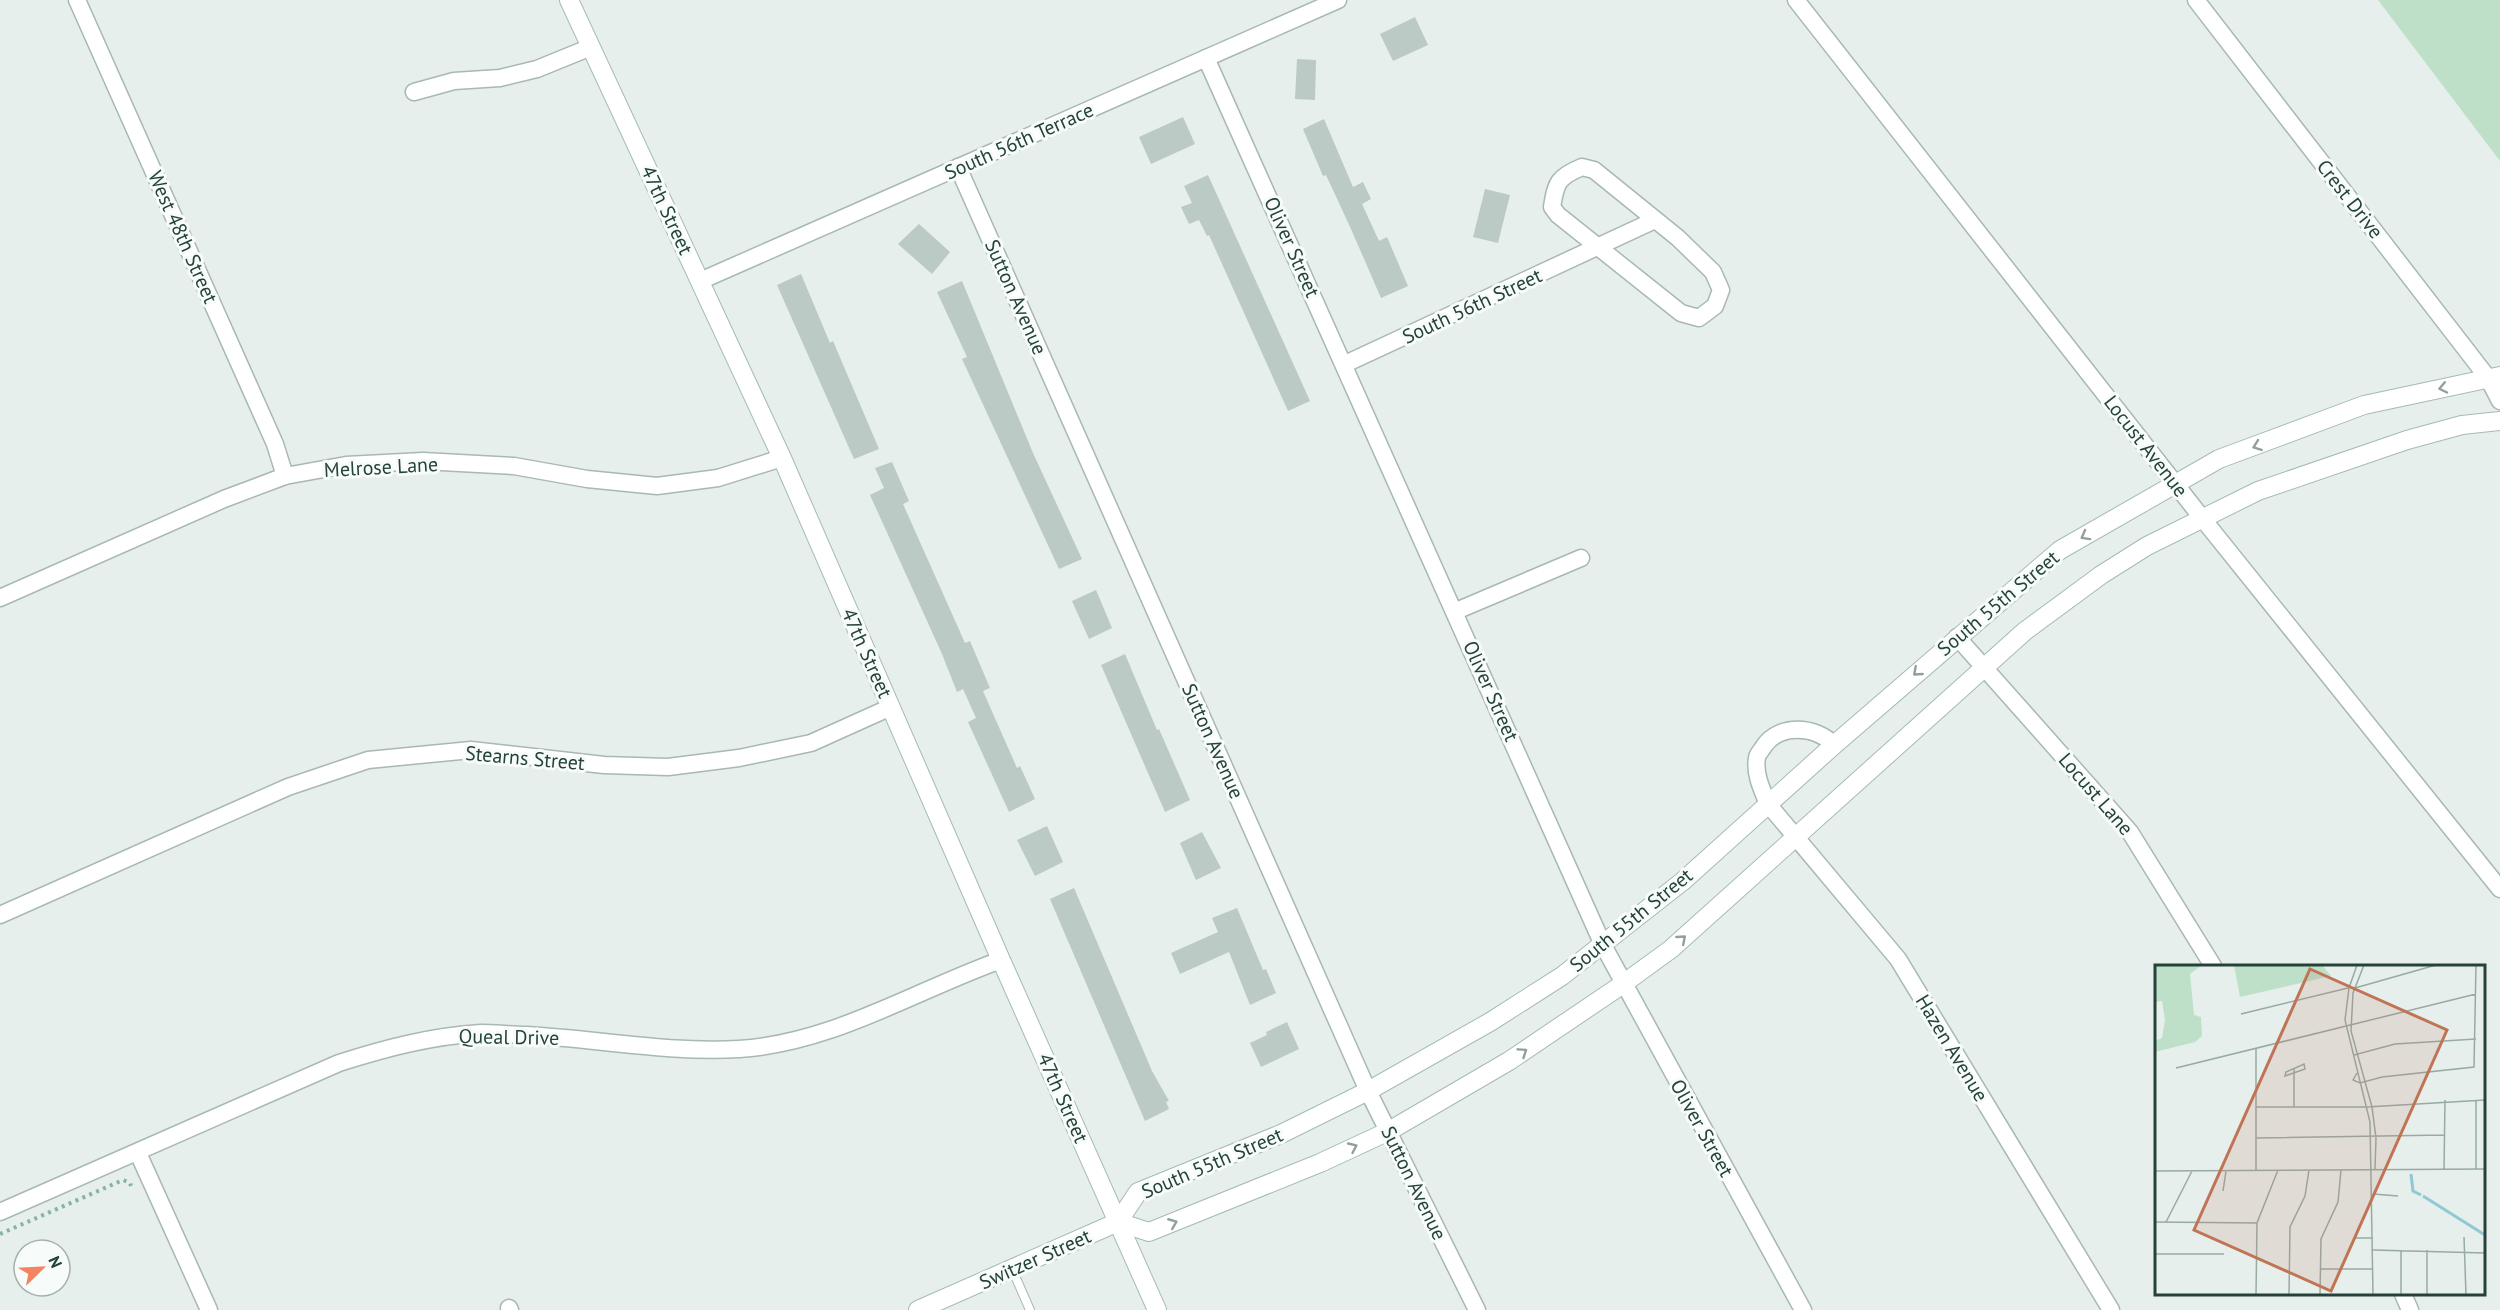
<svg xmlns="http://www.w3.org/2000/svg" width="2500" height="1310" font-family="'PT Sans',sans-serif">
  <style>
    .green { fill: #bfe0c8 }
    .building { fill: #bbcac4 }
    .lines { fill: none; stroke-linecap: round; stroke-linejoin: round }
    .lane-casing { stroke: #a8b8b2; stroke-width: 10 }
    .street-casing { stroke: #a8b8b2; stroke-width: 19 }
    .secondary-casing { stroke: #a4bbb3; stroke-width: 20 }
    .path { stroke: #86b3a5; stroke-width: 4; stroke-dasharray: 3 4.5; stroke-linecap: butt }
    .lane { stroke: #fff; stroke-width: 8 }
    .street { stroke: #fff; stroke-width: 16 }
    .secondary { stroke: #fff; stroke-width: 18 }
    .oneway { stroke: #92a09c }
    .labels { text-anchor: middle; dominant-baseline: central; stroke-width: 6; stroke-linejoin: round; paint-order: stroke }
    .street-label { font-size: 20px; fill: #24423a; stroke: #f7fbf9 }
    .inset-river { fill: none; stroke: #8ec9d4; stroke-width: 3 }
    .inset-road { fill: none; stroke: #98aaa4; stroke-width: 1.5 }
    .view { fill: #c07456; fill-opacity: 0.15; stroke: #c07456; stroke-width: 3 }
    .inset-edge { fill: none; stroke: #24423a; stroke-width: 3 }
  </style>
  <rect width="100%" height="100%" fill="#e6efeb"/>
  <polygon class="green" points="2378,0 2500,0 2500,161"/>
  <g class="building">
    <polygon points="1415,17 1428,45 1393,61 1380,34"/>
    <polygon points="1297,59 1316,60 1315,100 1295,99"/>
    <polygon points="1183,117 1195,144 1151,164 1139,137"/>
    <polygon points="1324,119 1353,187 1363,182 1371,199 1362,204 1379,241 1387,237 1408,286 1381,298 1351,229 1326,175 1323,176 1303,129"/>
    <polygon points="1208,175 1310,401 1288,411 1209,235 1207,236 1199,220 1189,224 1181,207 1192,203 1184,186"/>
    <polygon points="1485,189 1510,195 1498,243 1473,237"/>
    <polygon points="919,224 950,252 932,274 898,244"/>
    <polygon points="801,274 830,343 833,341 879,449 854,459 777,285"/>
    <polygon points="962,281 1033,453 1082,559 1059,569 962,359 967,357 937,292"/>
    <polygon points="892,462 909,501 903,504 965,643 970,641 990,688 983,691 1017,768 1020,766 1035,799 1009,812 968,722 976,718 963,689 957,692 942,654 870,495 884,488 875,468"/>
    <polygon points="1096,590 1112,628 1089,639 1072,601"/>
    <polygon points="1125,654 1157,730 1159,729 1190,800 1165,812 1101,665"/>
    <polygon points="1047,826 1063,862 1035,876 1017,840"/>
    <polygon points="1202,832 1221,868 1196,880 1180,843"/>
    <polygon points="1074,888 1152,1071 1169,1101 1166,1102 1169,1109 1145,1121 1050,899"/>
    <polygon points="1237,908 1263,970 1266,969 1276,993 1250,1005 1229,952 1180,974 1171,953 1218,932 1212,918"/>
    <polygon points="1287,1022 1299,1049 1261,1067 1250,1043 1267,1035 1266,1032"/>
  </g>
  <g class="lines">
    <defs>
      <polyline id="lane" points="1012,1269 1030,1310"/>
      <g id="street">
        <polyline points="77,0 275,444 285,476"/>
        <polyline points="1796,0 2202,518 2500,889"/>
        <polyline points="2196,0 2488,378 2500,401"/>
        <polyline points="1206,58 1603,945 1803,1310"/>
        <polyline points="414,92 454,81 500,78 537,69 591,47"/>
        <polyline points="958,167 1368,1091 1477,1310"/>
        <path d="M1582 167 1594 170 1678 238 1713 272 1721 290 1715 306 1699 318 1681 313 1558 215 1552 207C1556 182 1558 177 1582 167Z"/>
        <polyline points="700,281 1338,0"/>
        <polyline points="1345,364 1655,220"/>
        <polyline points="0,598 224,499 285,476 346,465 423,461 514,466 587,479 657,486 718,478 782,458"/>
        <polyline points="1456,611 1581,558"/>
        <polyline points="1957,637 2130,832 2213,966"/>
        <path d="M1834 745C1815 725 1779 724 1764 746 1762 750 1757 754 1757 758 1754 773 1762 790 1768 804L1898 959 2111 1310"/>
        <polyline points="0,915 288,787 368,760 471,750 604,765 668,767 739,758 811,743 891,707"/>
        <polyline points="138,1153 209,1310"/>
        <path d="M0 1212 339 1063C386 1048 432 1036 481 1033 496 1033 512 1035 527 1035 597 1039 668 1053 739 1049 833 1043 914 991 1001 960"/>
        <polyline points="2403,1294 2410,1310"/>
        <polyline points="509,1308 510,1310"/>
      </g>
      <g id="secondary">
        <polyline points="569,0 782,458 1001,960 1157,1310"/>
        <polyline points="1118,1222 1138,1192 1281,1134 1368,1091 1490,1022 1562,976 1683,881 1834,745 2060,550 2219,459 2364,405 2500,376"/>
        <polyline points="1118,1222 1149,1232 1320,1163 1389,1131 1509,1061 1623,984 1671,949 2025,631 2101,575 2147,546 2258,491 2407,440 2462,425 2500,421"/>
        <polyline points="918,1310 1118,1222"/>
      </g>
    </defs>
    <use href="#lane" class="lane-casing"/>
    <use href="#street" class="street-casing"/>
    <use href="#secondary" class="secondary-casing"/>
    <polyline class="path" points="0,1234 123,1180 130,1183 131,1186"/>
    <use href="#lane" class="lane"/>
    <use href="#street" class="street"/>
    <use href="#secondary" class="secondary"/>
  </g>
  <defs><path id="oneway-chevron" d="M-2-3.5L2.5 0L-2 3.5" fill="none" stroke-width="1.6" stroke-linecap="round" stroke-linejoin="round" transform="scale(1.5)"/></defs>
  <g class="oneway">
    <use href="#oneway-chevron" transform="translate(2443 388) rotate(168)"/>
    <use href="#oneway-chevron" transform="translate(2257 446) rotate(160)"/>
    <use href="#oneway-chevron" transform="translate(2085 536) rotate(151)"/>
    <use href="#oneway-chevron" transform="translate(1917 672) rotate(139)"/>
    <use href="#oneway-chevron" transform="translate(1682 939) rotate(-41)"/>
    <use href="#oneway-chevron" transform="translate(1523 1052) rotate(-34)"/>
    <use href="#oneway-chevron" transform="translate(1353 1147) rotate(-25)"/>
    <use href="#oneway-chevron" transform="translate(1173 1223) rotate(-22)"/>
  </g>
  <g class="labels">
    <g class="street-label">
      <text transform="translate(1019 141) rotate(-24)">South 56th Terrace</text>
      <text transform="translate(2350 199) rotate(52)">Crest Drive</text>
      <text transform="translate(667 210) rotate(65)">47th Street</text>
      <text transform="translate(183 237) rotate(66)">West 48th Street</text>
      <text transform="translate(1292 247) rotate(66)">Oliver Street</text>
      <text transform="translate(1016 297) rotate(66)">Sutton Avenue</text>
      <text transform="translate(1472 306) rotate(-25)">South 56th Street</text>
      <text transform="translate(2146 446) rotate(52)">Locust Avenue</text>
      <text transform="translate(381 467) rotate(-3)">Melrose Lane</text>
      <text transform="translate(1998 603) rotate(-40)">South 55th Street</text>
      <text transform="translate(867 653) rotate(66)">47th Street</text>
      <text transform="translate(1491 691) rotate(66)">Oliver Street</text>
      <text transform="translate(1213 741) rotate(66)">Sutton Avenue</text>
      <text transform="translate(525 758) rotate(5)">Stearns Street</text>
      <text transform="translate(2096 794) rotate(49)">Locust Lane</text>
      <text transform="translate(1631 920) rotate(-39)">South 55th Street</text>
      <text transform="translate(509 1037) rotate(1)">Queal Drive</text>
      <text transform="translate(1952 1048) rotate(59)">Hazen Avenue</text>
      <text transform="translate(1063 1098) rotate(66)">47th Street</text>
      <text transform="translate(1702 1128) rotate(61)">Oliver Street</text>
      <text transform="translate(1212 1163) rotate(-23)">South 55th Street</text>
      <text transform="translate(1414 1183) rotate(64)">Sutton Avenue</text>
      <text transform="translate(1035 1259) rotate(-24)">Switzer Street</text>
    </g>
  </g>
  <g transform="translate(2155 965)">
    <rect width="330" height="330" fill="#e6efeb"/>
    <path d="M0 0H47L35 9 39 50 46 52 47 71 40 77 0 87V76L7 73 10 55 7 36 0 37ZM79 0H167L176 11 85 32Z" fill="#bfe0c8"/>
    <path class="inset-river" d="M256 209 258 226 266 230M268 231 330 270"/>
    <path class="inset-road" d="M202 0 194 23 190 55 215 157 218 330M209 0 198 28 196 66 217 142 221 173 220 204M200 23 281 0M86 49 193 23M199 90 240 79 321 74M149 99 150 104 130 111 131 107ZM21 103 321 29M139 103V142M202 108 198 115 205 118 227 112 319 102 321 0M101 142H212L330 135M101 173 290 170M289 204 290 135M321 204V135M101 205V83M0 206 330 204M68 226 71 206M218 229 243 231M0 257 102 258M11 257 37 206M309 272 311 330M199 273H218M218 285 330 288M272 285V330M0 289H69M166 304H218M101 330 102 258 123 205M134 330 135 262 150 231 154 205M165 330 166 274 183 237 186 205M246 330V285"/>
    <path class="view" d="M155 4 292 65 176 326 39 265Z"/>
    <rect width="330" height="330" class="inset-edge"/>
  </g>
  <g transform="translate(42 1268) rotate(66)"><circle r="28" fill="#f7fbf9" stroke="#a3b1ad" stroke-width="1.5"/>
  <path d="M0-4.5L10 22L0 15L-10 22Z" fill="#f4845f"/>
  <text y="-9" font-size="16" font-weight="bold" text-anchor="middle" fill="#24423a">N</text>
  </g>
</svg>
